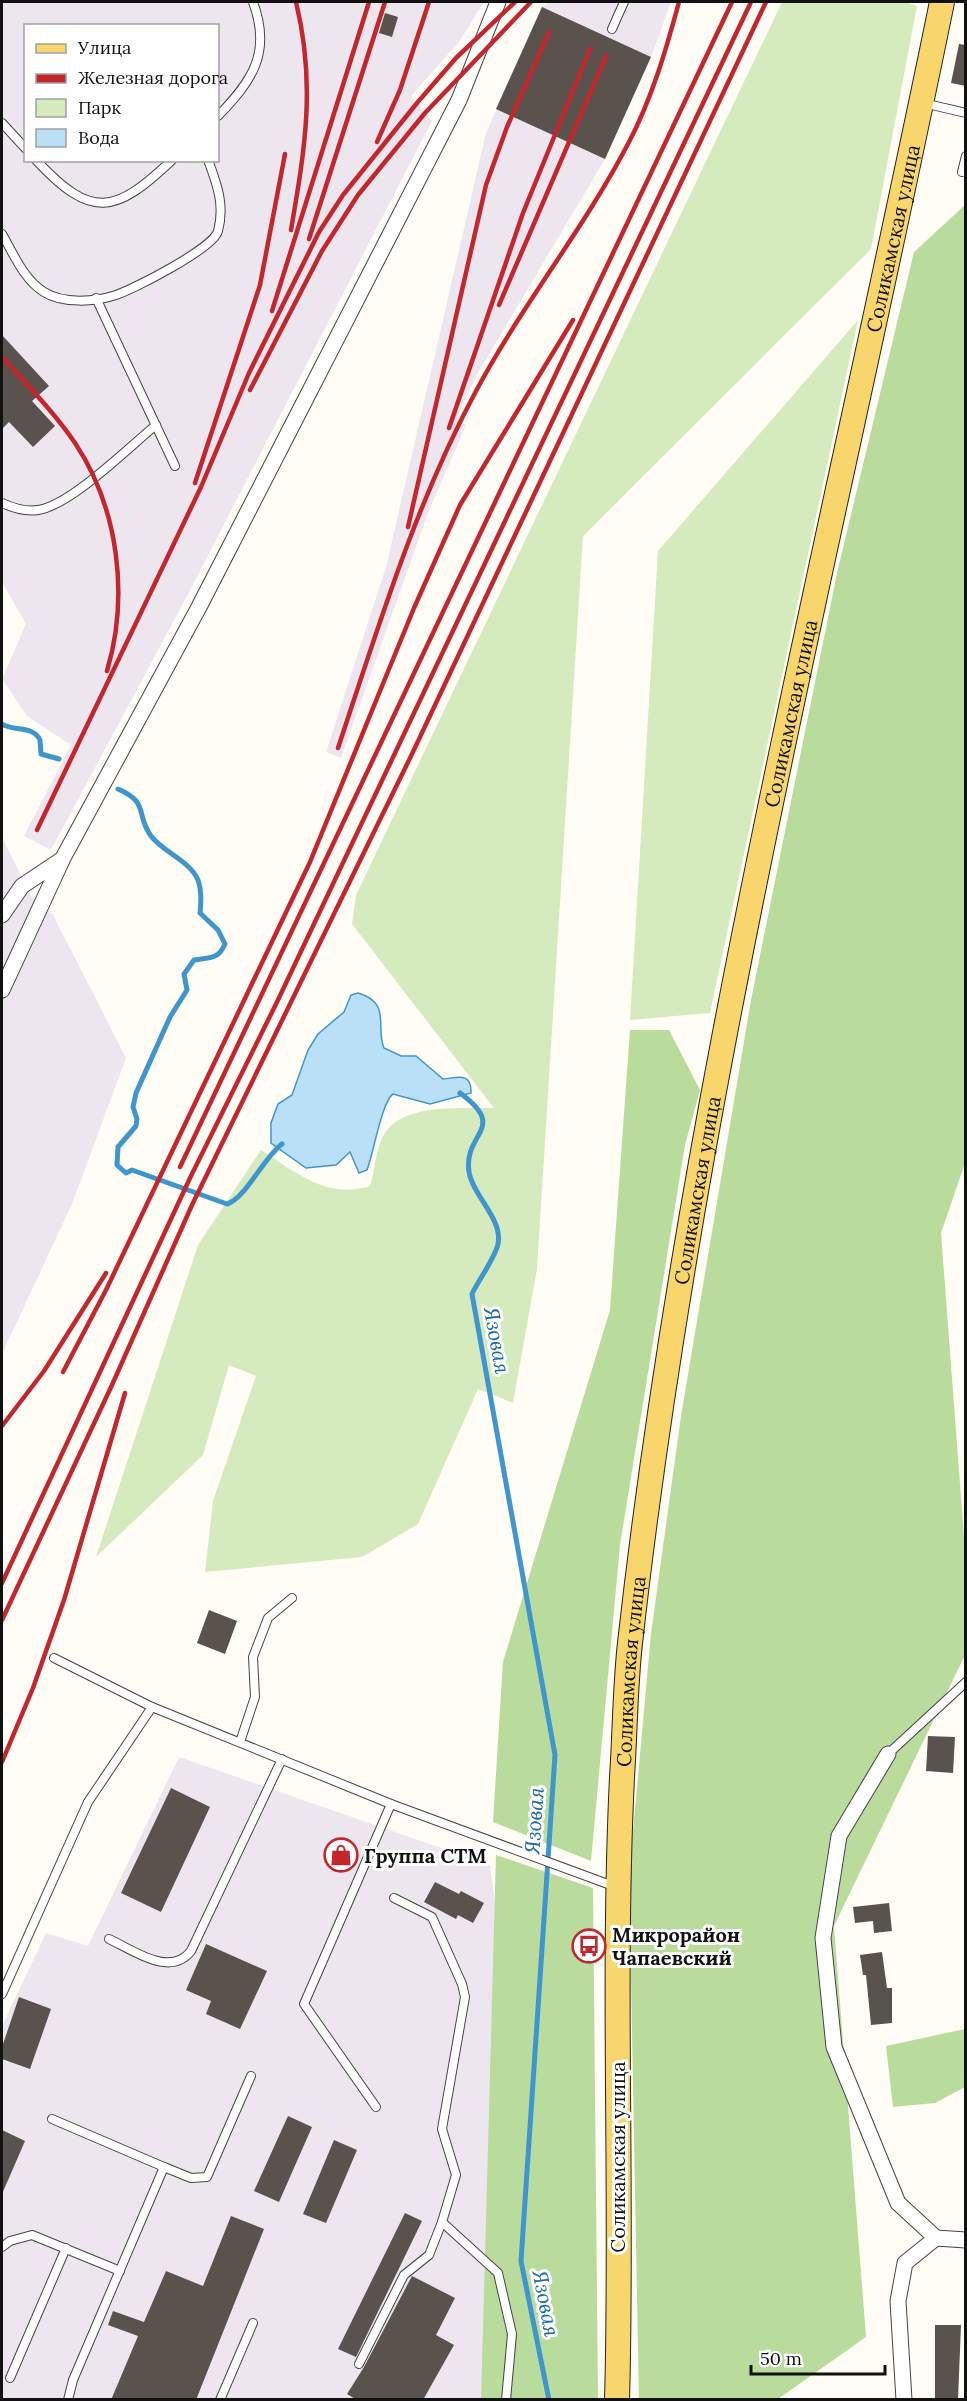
<svg xmlns="http://www.w3.org/2000/svg" width="967" height="2401" font-family="Lora,serif">
  <style>
    .industrial { fill: #eee6ef; fill-rule: evenodd }
    .green { fill: #d5ebbd }
    .forest { fill: #b9dc9c }
    .water { fill: #b9e0f7; stroke: #3f96cf; stroke-width: 1.5 }
    .lines { fill: none; stroke-linecap: round; stroke-linejoin: round }
    .stream { stroke: #3f96cf; stroke-width: 5 }
    .building { fill: #5a524d }
    .lane-casing { stroke: #444; stroke-width: 10 }
    .street-casing { stroke: #444; stroke-width: 17 }
    .primary-casing { stroke: #222; stroke-width: 26 }
    .lane { stroke: #fff; stroke-width: 8 }
    .street { stroke: #fff; stroke-width: 15 }
    .primary { stroke: #f9d66b; stroke-width: 24 }
    .rail { stroke: #c4262e; stroke-width: 4.5 }
    .labels { text-anchor: middle; dominant-baseline: central; stroke-width: 6; stroke-linejoin: round; paint-order: stroke }
    .street-label { font-size: 20px; fill: #111; stroke: #fff }
    .poi-label { font-size: 20px; font-weight: bold; fill: #111; stroke: #fff; text-anchor: start }
    .water-label { font-size: 21px; font-style: italic; fill: #1768a6; stroke: #fff }
  </style>
  <rect width="100%" height="100%" fill="#fffdf5"/>
  <g class="industrial">
    <path d="M2 2H484L459 42 411 96 432 121 186 598 51 850 24 836 71 745 27 716 2 679 26 624 2 582ZM26 26H218V160H26Z"/>
    <polygon points="549,2 671,2 651,57 605,159 479,371 467,395 456,421 466,425 428,513 341,758 326,752 386,567 486,133 542,7"/>
    <polygon points="2,837 31,896 53,915 126,1058 72,1204 2,1354"/>
    <polygon points="179,1757 490,1865 546,2294 536,2399 2,2399 2,2026 46,1933 88,1946"/>
  </g>
  <g class="green">
    <path d="M782 2H906L917 6 871 249 583 536 537 1269 513 1403 478 1389 418 1524 362 1557 205 1572 213 1501 256 1376 229 1365 203 1455 96 1557 198 1245 261 1150C295 1172 328 1200 370 1186 375 1171 375 1155 381 1141 395 1101 462 1109 494 1108L352 924 356 895Z"/>
    <polygon points="858,320 710,1013 630,1020 658,551"/>
  </g>
  <g class="forest">
    <polygon points="965,205 966,1160 941,1233 965,1550 965,1655 834,1926 866,2337 778,2399 639,2400 629,1875 651,1634 681,1416 751,1000 837,573 914,252"/>
    <polygon points="630,1030 669,1030 700,1090 685,1145 620,1545 591,1861 493,1822 503,1662 610,1310"/>
    <polygon points="496,1855 593,1888 598,2399 481,2400"/>
    <polygon points="965,2029 965,2087 935,2103 893,2107 886,2046"/>
  </g>
  <path class="water" d="M358 993C392 1003 375 1026 384 1048L401 1056H416L443 1079C456 1078 472 1071 471 1093L430 1104 393 1094C382 1101 373 1155 367 1170L359 1173 350 1152 336 1165 306 1168 271 1143V1123L278 1104 292 1095 308 1050 318 1034 344 1012 351 995Z"/>
  <g class="lines">
    <g class="stream">
      <path d="M2 724C14 732 33 725 40 740L41 754 59 759"/>
      <path d="M118 789C150 803 135 814 151 836 163 852 190 861 198 880 202 891 201 902 200 913L218 930 225 944C218 960 210 957 194 960L184 974 187 990 170 1017 136 1093 133 1107 137 1119 136 1126 118 1147 117 1165 126 1173 132 1170 227 1204C245 1199 264 1157 282 1144"/>
      <path d="M460 1093C509 1129 463 1132 469 1172 473 1196 503 1219 498 1244 495 1258 478 1281 472 1294L555 1755 521 2261 549 2400"/>
    </g>
  </g>
  <g class="building">
    <polygon points="542,7 651,57 605,159 496,109"/>
    <polygon points="385,13 398,17 392,37 379,33"/>
    <polygon points="959,44 966,45 966,86 951,83"/>
    <polygon points="2,335 49,386 32,401 55,426 33,447 9,422 2,429"/>
    <polygon points="209,1610 237,1621 225,1654 197,1643"/>
    <polygon points="928,1736 955,1737 953,1773 926,1771"/>
    <polygon points="171,1788 210,1807 161,1912 121,1893"/>
    <polygon points="435,1882 459,1894 461,1891 484,1903 473,1923 458,1915 456,1919 424,1902"/>
    <polygon points="889,1903 892,1931 874,1933 873,1921 855,1923 853,1907"/>
    <polygon points="206,1944 267,1971 240,2029 206,2014 211,2001 186,1990"/>
    <polygon points="882,1952 887,1988 892,1988 892,2023 871,2025 866,1975 863,1975 860,1955"/>
    <polygon points="19,1997 51,2009 30,2069 2,2059 2,2047"/>
    <polygon points="288,2116 312,2127 279,2202 254,2191"/>
    <polygon points="2,2130 25,2141 2,2194"/>
    <polygon points="334,2140 357,2150 326,2223 303,2214"/>
    <polygon points="405,2213 422,2221 356,2357 338,2349"/>
    <polygon points="231,2216 264,2229 196,2400 111,2400 138,2336 108,2325 113,2311 144,2322 166,2271 203,2286"/>
    <polygon points="412,2276 455,2298 436,2335 454,2345 423,2400 357,2400 347,2394 364,2367"/>
    <polygon points="935,2325 961,2325 958,2400 935,2400"/>
  </g>
  <g class="lines">
    <defs>
      <g id="lane">
        <polyline points="612,29 624,2"/>
        <polyline points="923,103 966,113"/>
        <path d="M218 116C252 81 272 53 253 2"/>
        <polyline points="2,123 26,149"/>
        <path d="M36 160C92 220 115 214 172 160"/>
        <polyline points="962,172 966,156"/>
        <path d="M2 234C13 253 24 280 44 292 63 304 95 302 116 295 134 289 214 248 218 231 225 205 217 184 208 160"/>
        <polyline points="96,298 175,466"/>
        <path d="M2 503C13 508 26 512 38 510 71 505 128 448 156 425"/>
        <polyline points="54,1658 152,1707 391,1804 616,1887"/>
        <polyline points="240,1742 255,1697 253,1657 268,1618 292,1598"/>
        <polyline points="888,1754 966,1682"/>
        <polyline points="394,1898 432,1917 462,1984 465,1997 442,2129 456,2175 442,2222 498,2273 512,2334 506,2400"/>
        <path d="M109 1939C133 1950 170 1978 191 1951L282 1759"/>
        <polyline points="2,1994 88,1802 152,1707"/>
        <polyline points="376,2107 304,2004 391,1804"/>
        <polyline points="52,2119 164,2167 73,2380 68,2400"/>
        <polyline points="164,2167 191,2178 207,2177 251,2076"/>
        <polyline points="2,2247 10,2241 32,2235 120,2271"/>
        <polyline points="359,2364 404,2275 429,2255 442,2222"/>
        <polyline points="10,2378 66,2248"/>
        <polyline points="220,2400 253,2323"/>
      </g>
      <g id="street">
        <polyline points="2,915 22,886 61,860"/>
        <polyline points="2,990 63,858 199,607 459,100 498,2"/>
        <polyline points="888,1754 839,1836 823,1938 834,2047 898,2203 936,2238"/>
        <polyline points="936,2238 966,2240"/>
        <polyline points="904,2400 898,2301 905,2263 936,2238"/>
      </g>
      <g id="primary">
        <path id="s1" d="M617 2400C623 2192 612 1985 622 1777 625 1733 625 1688 630 1643 692 1089 831 547 942 2"/>
      </g>
    </defs>
    <use href="#lane" class="lane-casing"/>
    <use href="#street" class="street-casing"/>
    <use href="#primary" class="primary-casing"/>
    <use href="#lane" class="lane"/>
    <use href="#street" class="street"/>
    <use href="#primary" class="primary"/>
    <g class="rail">
      <polyline points="377,142 400,90 429,2"/>
      <path d="M291 230C305 148 316 84 296 2"/>
      <polyline points="309,239 385,2"/>
      <polyline points="499,305 606,56"/>
      <polyline points="272,311 369,2"/>
      <path d="M2 357C27 385 54 412 75 443 119 509 129 597 107 671"/>
      <polyline points="250,390 322,251 358,195 425,113 531,2"/>
      <polyline points="449,428 523,213 590,49"/>
      <polyline points="195,483 260,285 285,154"/>
      <polyline points="408,527 486,185 507,127 549,32"/>
      <path d="M338 748C378 628 415 505 475 393 521 306 584 229 629 142 652 98 666 50 679 2"/>
      <polyline points="37,830 201,487 249,373 319,232 343,195 417,103 456,58 515,2"/>
      <polyline points="180,1167 732,2"/>
      <polyline points="63,1372 106,1290 310,862 414,608 460,505 573,320"/>
      <polyline points="2,1426 44,1371 106,1273"/>
      <polyline points="2,1583 190,1178 277,1002 751,2"/>
      <polyline points="2,1620 112,1385 192,1205 412,754 766,2"/>
      <polyline points="2,1762 33,1688 64,1600 125,1393"/>
    </g>
  </g>
  <defs>
    <symbol id="shop-ring" viewBox="-11 -11 22 22"><circle r="9.5" fill="#fff" stroke="#c4262e" stroke-width="1.5"/><path d="M-5-2.5h2.3a2.7 3.5 0 0 1 5.4 0H5L5.5 6h-11ZM-1.5-2.5h3a1.5 2.3 0 0 0-3 0Z" fill="#c4262e"/></symbol>
    <symbol id="bus-ring" viewBox="-11 -11 22 22"><circle r="9.5" fill="#fff" stroke="#c4262e" stroke-width="1.5"/><path d="M-5-6H5V4H4V6H2V4H-2V6H-4V4H-5ZM-3.5-4V0h7V-4ZM-3.5 1.2v1.5H-2V1.2ZM2 1.2v1.5H3.5V1.2Z" fill="#c4262e"/></symbol>
  </defs>
  <g fill-rule="evenodd">
    <use href="#shop-ring" x="322" y="1836" width="38" height="38"/>
    <use href="#bus-ring" x="570" y="1927" width="38" height="38"/>
  </g>
  <g class="labels">
    <g class="street-label">
      <text stroke="none"><textPath href="#s1" startOffset="2187">Соликамская улица</textPath></text>
      <text stroke="none"><textPath href="#s1" startOffset="1701">Соликамская улица</textPath></text>
      <text stroke="none"><textPath href="#s1" startOffset="1215">Соликамская улица</textPath></text>
      <text stroke="none"><textPath href="#s1" startOffset="729">Соликамская улица</textPath></text>
      <text transform="translate(617 2157) rotate(-90)">Соликамская улица</text>
    </g>
    <g class="poi-label">
      <text x="364" y="1855">Группа СТМ</text>
      <text x="612" y="1934">Микрорайон<tspan x="612" dy="23">Чапаевский</tspan></text>
    </g>
    <g class="water-label">
      <text transform="translate(497 1340) rotate(80)">Язовая</text>
      <text transform="translate(534 1821) rotate(-86)">Язовая</text>
      <text transform="translate(546 2303) rotate(79)">Язовая</text>
    </g>
  </g>
  <rect width="967" height="2401" fill="none" stroke="#111111" stroke-width="6"/>
  <rect x="24" y="24" width="195" height="138" fill="#ffffff" stroke="#a0a0a0" stroke-width="1.5"/>
  <rect x="36" y="44" width="30" height="9" fill="#f9d66b" stroke="#a0a0a0" stroke-width="1.5"/>
  <text x="78" y="54" font-size="18" fill="#111111">Улица</text>
  <rect x="36" y="74" width="30" height="9" fill="#c4262e" stroke="#a0a0a0" stroke-width="1.5"/>
  <text x="78" y="84" font-size="18" fill="#111111">Железная дорога</text>
  <rect x="36" y="99" width="30" height="18" fill="#d5ebbd" stroke="#a0a0a0" stroke-width="1.5"/>
  <text x="78" y="114" font-size="18" fill="#111111">Парк</text>
  <rect x="36" y="129" width="30" height="18" fill="#b9e0f7" stroke="#a0a0a0" stroke-width="1.5"/>
  <text x="78" y="144" font-size="18" fill="#111111">Вода</text>
  <path d="M751 2365v9h134v-9" fill="none" stroke="#111111" stroke-width="3"/>
  <text x="760" y="2365" font-size="18" fill="#111111" stroke="#ffffff" stroke-width="4.5" paint-order="stroke">50 m</text>
</svg>
